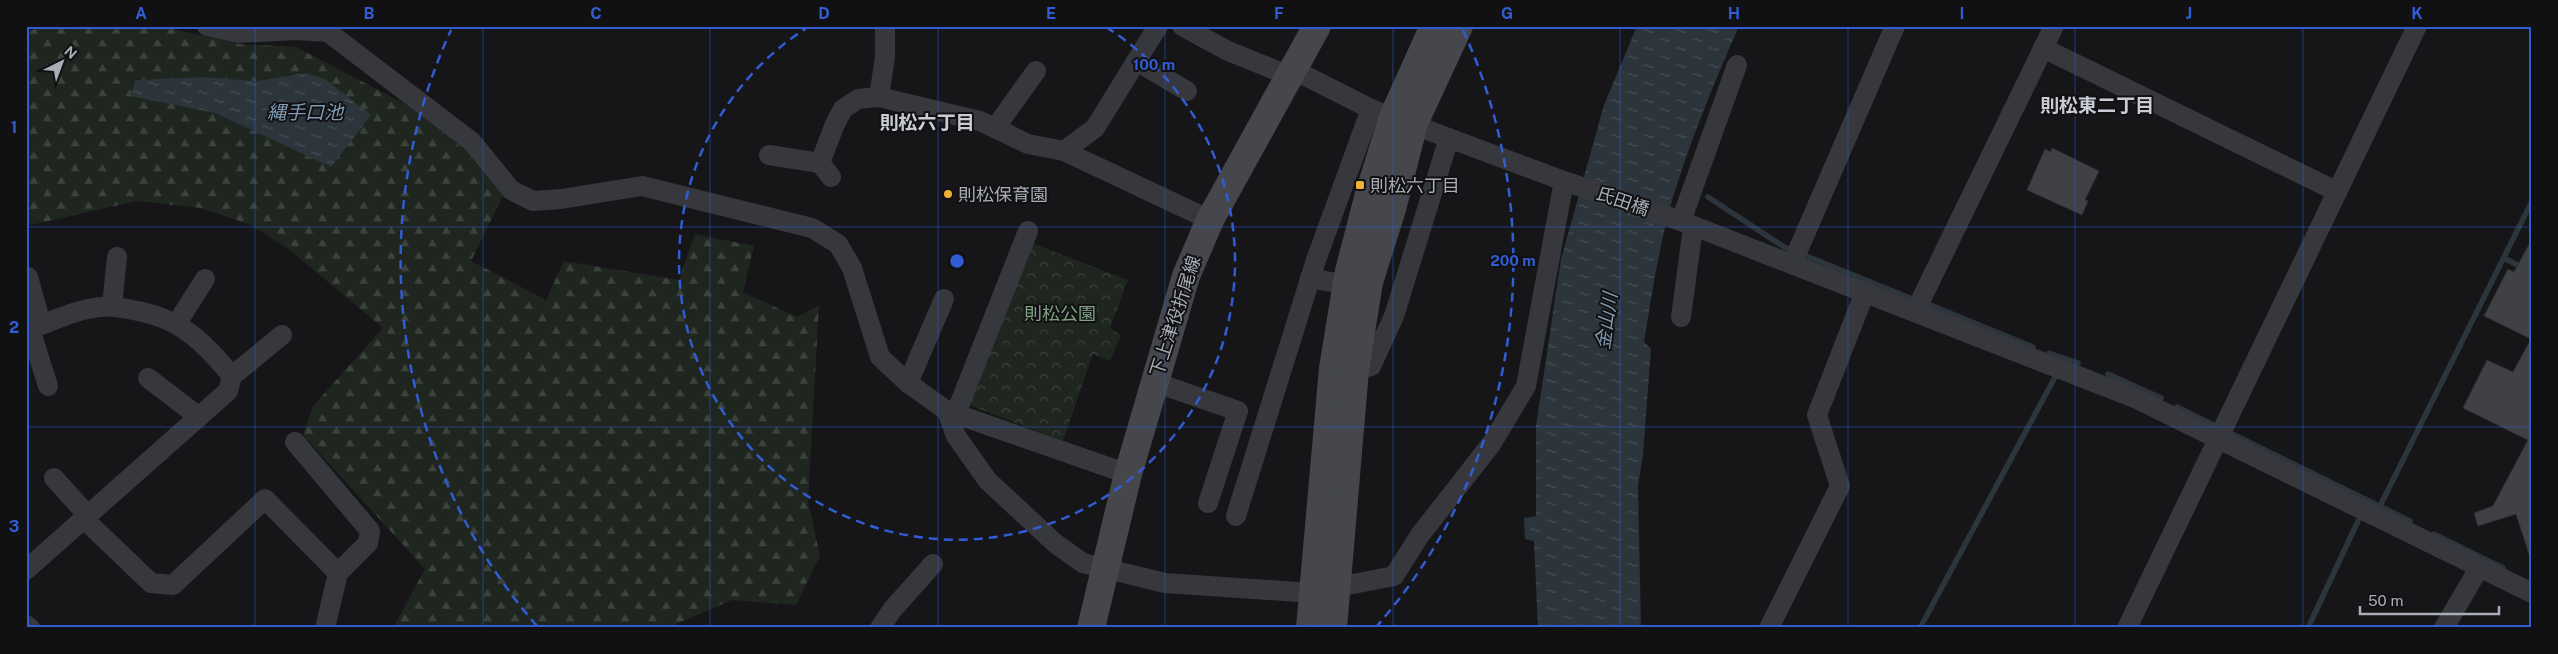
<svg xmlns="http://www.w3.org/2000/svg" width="2558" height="654" font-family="'Public Sans','Noto Sans JP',sans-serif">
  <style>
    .forest { fill: url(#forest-firs); fill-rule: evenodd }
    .park { fill: url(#park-crowns) }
    .water { fill: url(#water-ripples) }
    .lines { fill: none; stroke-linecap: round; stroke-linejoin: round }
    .stream { stroke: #2c353c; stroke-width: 5.5 }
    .building { fill: #404145; stroke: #303034 }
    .street { stroke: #37383d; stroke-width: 20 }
    .secondary { stroke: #45474d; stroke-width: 28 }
    .grid { fill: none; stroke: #325cd3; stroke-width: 1; stroke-opacity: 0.55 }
    .ring { fill: none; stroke: #325cd3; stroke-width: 2.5; stroke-dasharray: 9 6 }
    .poi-dot { fill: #f2b134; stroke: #111113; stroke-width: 2 }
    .labels { text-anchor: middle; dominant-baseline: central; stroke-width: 4; stroke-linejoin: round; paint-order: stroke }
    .poi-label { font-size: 18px; fill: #a8adb8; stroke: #111113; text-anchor: start }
    .street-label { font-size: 18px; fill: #a8adb8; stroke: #111113 }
    .park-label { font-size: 18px; fill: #7fa381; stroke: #111113 }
    .neighbourhood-label { font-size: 19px; font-weight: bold; fill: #c9ccd4; stroke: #111113 }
    .water-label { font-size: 19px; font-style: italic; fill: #7f9bb3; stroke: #111113 }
    .centre { fill: #325cd3; stroke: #111113; stroke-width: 2.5 }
    .ring-label { font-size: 15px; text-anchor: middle; font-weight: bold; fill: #325cd3; stroke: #111113; stroke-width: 4; stroke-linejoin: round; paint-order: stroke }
    .neatline { fill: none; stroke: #325cd3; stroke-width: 2 }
    .grid-label { font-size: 16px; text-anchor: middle; font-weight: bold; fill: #325cd3 }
  </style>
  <defs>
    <pattern id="forest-firs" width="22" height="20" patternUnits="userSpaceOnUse" patternTransform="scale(1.25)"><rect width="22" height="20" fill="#1e261f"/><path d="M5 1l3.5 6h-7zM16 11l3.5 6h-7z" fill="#3c433d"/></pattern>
    <pattern id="park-crowns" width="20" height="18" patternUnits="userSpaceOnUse" patternTransform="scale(1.25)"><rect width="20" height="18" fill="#1e261f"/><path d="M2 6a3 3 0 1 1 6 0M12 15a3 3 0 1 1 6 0" fill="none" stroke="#3c433d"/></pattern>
    <pattern id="water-ripples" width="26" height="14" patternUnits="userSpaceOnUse" patternTransform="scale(1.25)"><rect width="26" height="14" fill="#2c353c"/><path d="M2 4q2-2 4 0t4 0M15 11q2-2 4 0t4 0" fill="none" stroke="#485056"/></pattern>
  </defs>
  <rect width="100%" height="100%" fill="#161618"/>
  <path class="forest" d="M45 26H159L239 44 296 47 407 105 465 150 503 196 471 261 546 300 564 261 679 280 695 234 754 246 743 292 797 317 819 305 808 501 820 556 796 605 732 600 667 628H393L425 569 303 435 313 406 383 328 291 251 251 225 201 208 137 201 26 226V32ZM305 73 331 167 215 113 131 95 135 80 204 77 256 81Z"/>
  <polygon class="park" points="1032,243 1128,280 1110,328 1121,335 1110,361 1093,354 1063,441 969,405"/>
  <g class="water">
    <path d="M1637 26H1739C1717 76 1696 127 1679 178 1661 231 1653 287 1644 342L1651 349 1643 454 1638 486 1641 628H1538L1534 541 1525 539 1524 518 1536 516V426L1561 259 1604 105Z"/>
    <polygon points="305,73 325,79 371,115 331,167 215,113 131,96 135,80 204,77 256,81"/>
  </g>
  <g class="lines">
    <g class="stream">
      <polyline points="1708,197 1784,247 1915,300"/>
      <polyline points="2504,258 2523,268"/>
      <polyline points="1928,304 2033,347"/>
      <polyline points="2049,353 2078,363"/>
      <polyline points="2108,374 2161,398"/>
      <polyline points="2177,407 2410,521"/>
      <polyline points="2380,506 2532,201"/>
      <polyline points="2434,534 2503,568"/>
      <polyline points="1920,628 2054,379"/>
      <polyline points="2308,628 2358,521"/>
    </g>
  </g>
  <g class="building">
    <polygon points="2052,148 2099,171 2085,200 2088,201 2082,215 2027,190 2045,149 2051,152"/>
    <polygon points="2532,239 2532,553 2529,554 2516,514 2478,526 2474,513 2493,506 2528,440 2463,408 2487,360 2513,372 2531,339 2484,316 2508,269 2514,272"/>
  </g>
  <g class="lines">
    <g class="street">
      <polyline points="207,26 238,33 296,30 328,32 472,142 511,190 533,201 561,199 642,186 812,228 838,244 852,268 880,357 908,383 947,411 1128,474"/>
      <polyline points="1182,26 1228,51 1290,76"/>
      <polyline points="2043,48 2336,191"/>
      <polyline points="1136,61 1187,91"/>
      <polyline points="1294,70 1371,109 1564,181 1681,221 2137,399 2532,593"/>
      <polyline points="879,97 885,57 885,26"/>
      <polyline points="995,128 1036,71"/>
      <polyline points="1064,151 1095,128 1158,26"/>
      <polyline points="769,155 820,163"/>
      <polyline points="831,177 820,163 835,124 843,109 858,99 879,97 980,121 1028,144 1064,151 1210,220"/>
      <polyline points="1681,221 1737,65"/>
      <polyline points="1792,264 1895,26"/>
      <polyline points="28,277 41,324"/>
      <polyline points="1310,278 1347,285"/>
      <polyline points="112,306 117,257"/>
      <polyline points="1915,312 2054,26"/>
      <polyline points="1681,317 1693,227"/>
      <polyline points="177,323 205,279"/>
      <polyline points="30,329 48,386"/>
      <path d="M26 330C47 324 67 313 88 309 104 305 118 307 133 310 180 318 203 341 232 376L228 391 26 570"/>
      <polyline points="1355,370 1371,366 1394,316 1449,138"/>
      <polyline points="232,376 282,335"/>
      <polyline points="148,378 199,417"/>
      <polyline points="1154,382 1238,411 1208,503"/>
      <polyline points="908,383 944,299"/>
      <polyline points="947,411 956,436 988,481 1056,544 1083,563 1165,583 1299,592 1312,592 1394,576 1420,535 1492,443 1526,386 1564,181"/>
      <polyline points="956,413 1028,231"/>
      <polyline points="295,442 370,531 368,543 338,573 325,628"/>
      <polyline points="54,478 82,509 85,520 151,583 173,585 265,499 338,573"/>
      <polyline points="1236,516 1316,260 1371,109"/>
      <polyline points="26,625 30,628"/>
      <polyline points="880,628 892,610 933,564"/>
      <polyline points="1769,628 1840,486 1817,415 1865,292"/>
      <polyline points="2127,628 2417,26"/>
      <polyline points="2444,628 2479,568"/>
    </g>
    <g class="secondary">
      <polyline points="1091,628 1128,474 1186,276 1210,220 1317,26"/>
      <polyline points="1310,628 1333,368 1349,271 1369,194 1393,117 1434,26"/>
      <polyline points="1333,628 1355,370 1369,282 1392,209 1414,123 1459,26"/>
    </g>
  </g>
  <path class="grid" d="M255 26V628M483 26V628M710 26V628M938 26V628M1165 26V628M1393 26V628M1620 26V628M1848 26V628M2075 26V628M2303 26V628M26 227H2532M26 427H2532"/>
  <g class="ring">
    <path d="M1106 27A278 278 0 1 1 808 27"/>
    <path d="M537 626A556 556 0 0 1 451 30M1463 30A556 556 0 0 1 1377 626"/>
  </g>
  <g class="poi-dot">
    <rect x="1355" y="180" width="10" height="10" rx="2.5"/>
    <circle cx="948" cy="194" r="5"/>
  </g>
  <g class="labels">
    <g class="poi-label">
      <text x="1370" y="185">則松六丁目</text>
      <text x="958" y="194">則松保育園</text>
    </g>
    <g class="street-label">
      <text transform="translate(1623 201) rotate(19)">氏田橋</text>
      <text transform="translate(1175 316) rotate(-72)">下上津役折尾線</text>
    </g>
    <g class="park-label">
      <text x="1060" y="313">則松公園</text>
    </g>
    <g class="neighbourhood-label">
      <text x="2097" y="105">則松東二丁目</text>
      <text x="927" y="122">則松六丁目</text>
    </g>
    <g class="water-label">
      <text x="305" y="112">縄手口池</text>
      <text transform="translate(1606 321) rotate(-82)">金山川</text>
    </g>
  </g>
  <circle cx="957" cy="261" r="8" class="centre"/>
  <g class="ring-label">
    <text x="1154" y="70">100 m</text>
    <text x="1513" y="266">200 m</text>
  </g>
  <rect width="2558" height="654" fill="none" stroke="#111113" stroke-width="55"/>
  <g transform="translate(62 62) rotate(42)" stroke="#111113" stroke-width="4" paint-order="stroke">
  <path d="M0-4L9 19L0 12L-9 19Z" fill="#a8adb8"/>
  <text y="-8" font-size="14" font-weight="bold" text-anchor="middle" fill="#a8adb8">N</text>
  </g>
  <path d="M2360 606v8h139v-8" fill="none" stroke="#a8adb8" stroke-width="2.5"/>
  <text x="2368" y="606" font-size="15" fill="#a8adb8" stroke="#111113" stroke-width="4" paint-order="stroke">50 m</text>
  <rect x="28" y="28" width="2502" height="598" class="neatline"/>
  <g class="grid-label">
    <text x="141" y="19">A</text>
    <text x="369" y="19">B</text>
    <text x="596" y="19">C</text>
    <text x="824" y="19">D</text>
    <text x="1051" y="19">E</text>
    <text x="1279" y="19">F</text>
    <text x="1507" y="19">G</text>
    <text x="1734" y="19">H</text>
    <text x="1962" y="19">I</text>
    <text x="2189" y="19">J</text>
    <text x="2417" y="19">K</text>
    <text x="14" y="133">1</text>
    <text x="14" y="333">2</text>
    <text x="14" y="532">3</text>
  </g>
</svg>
